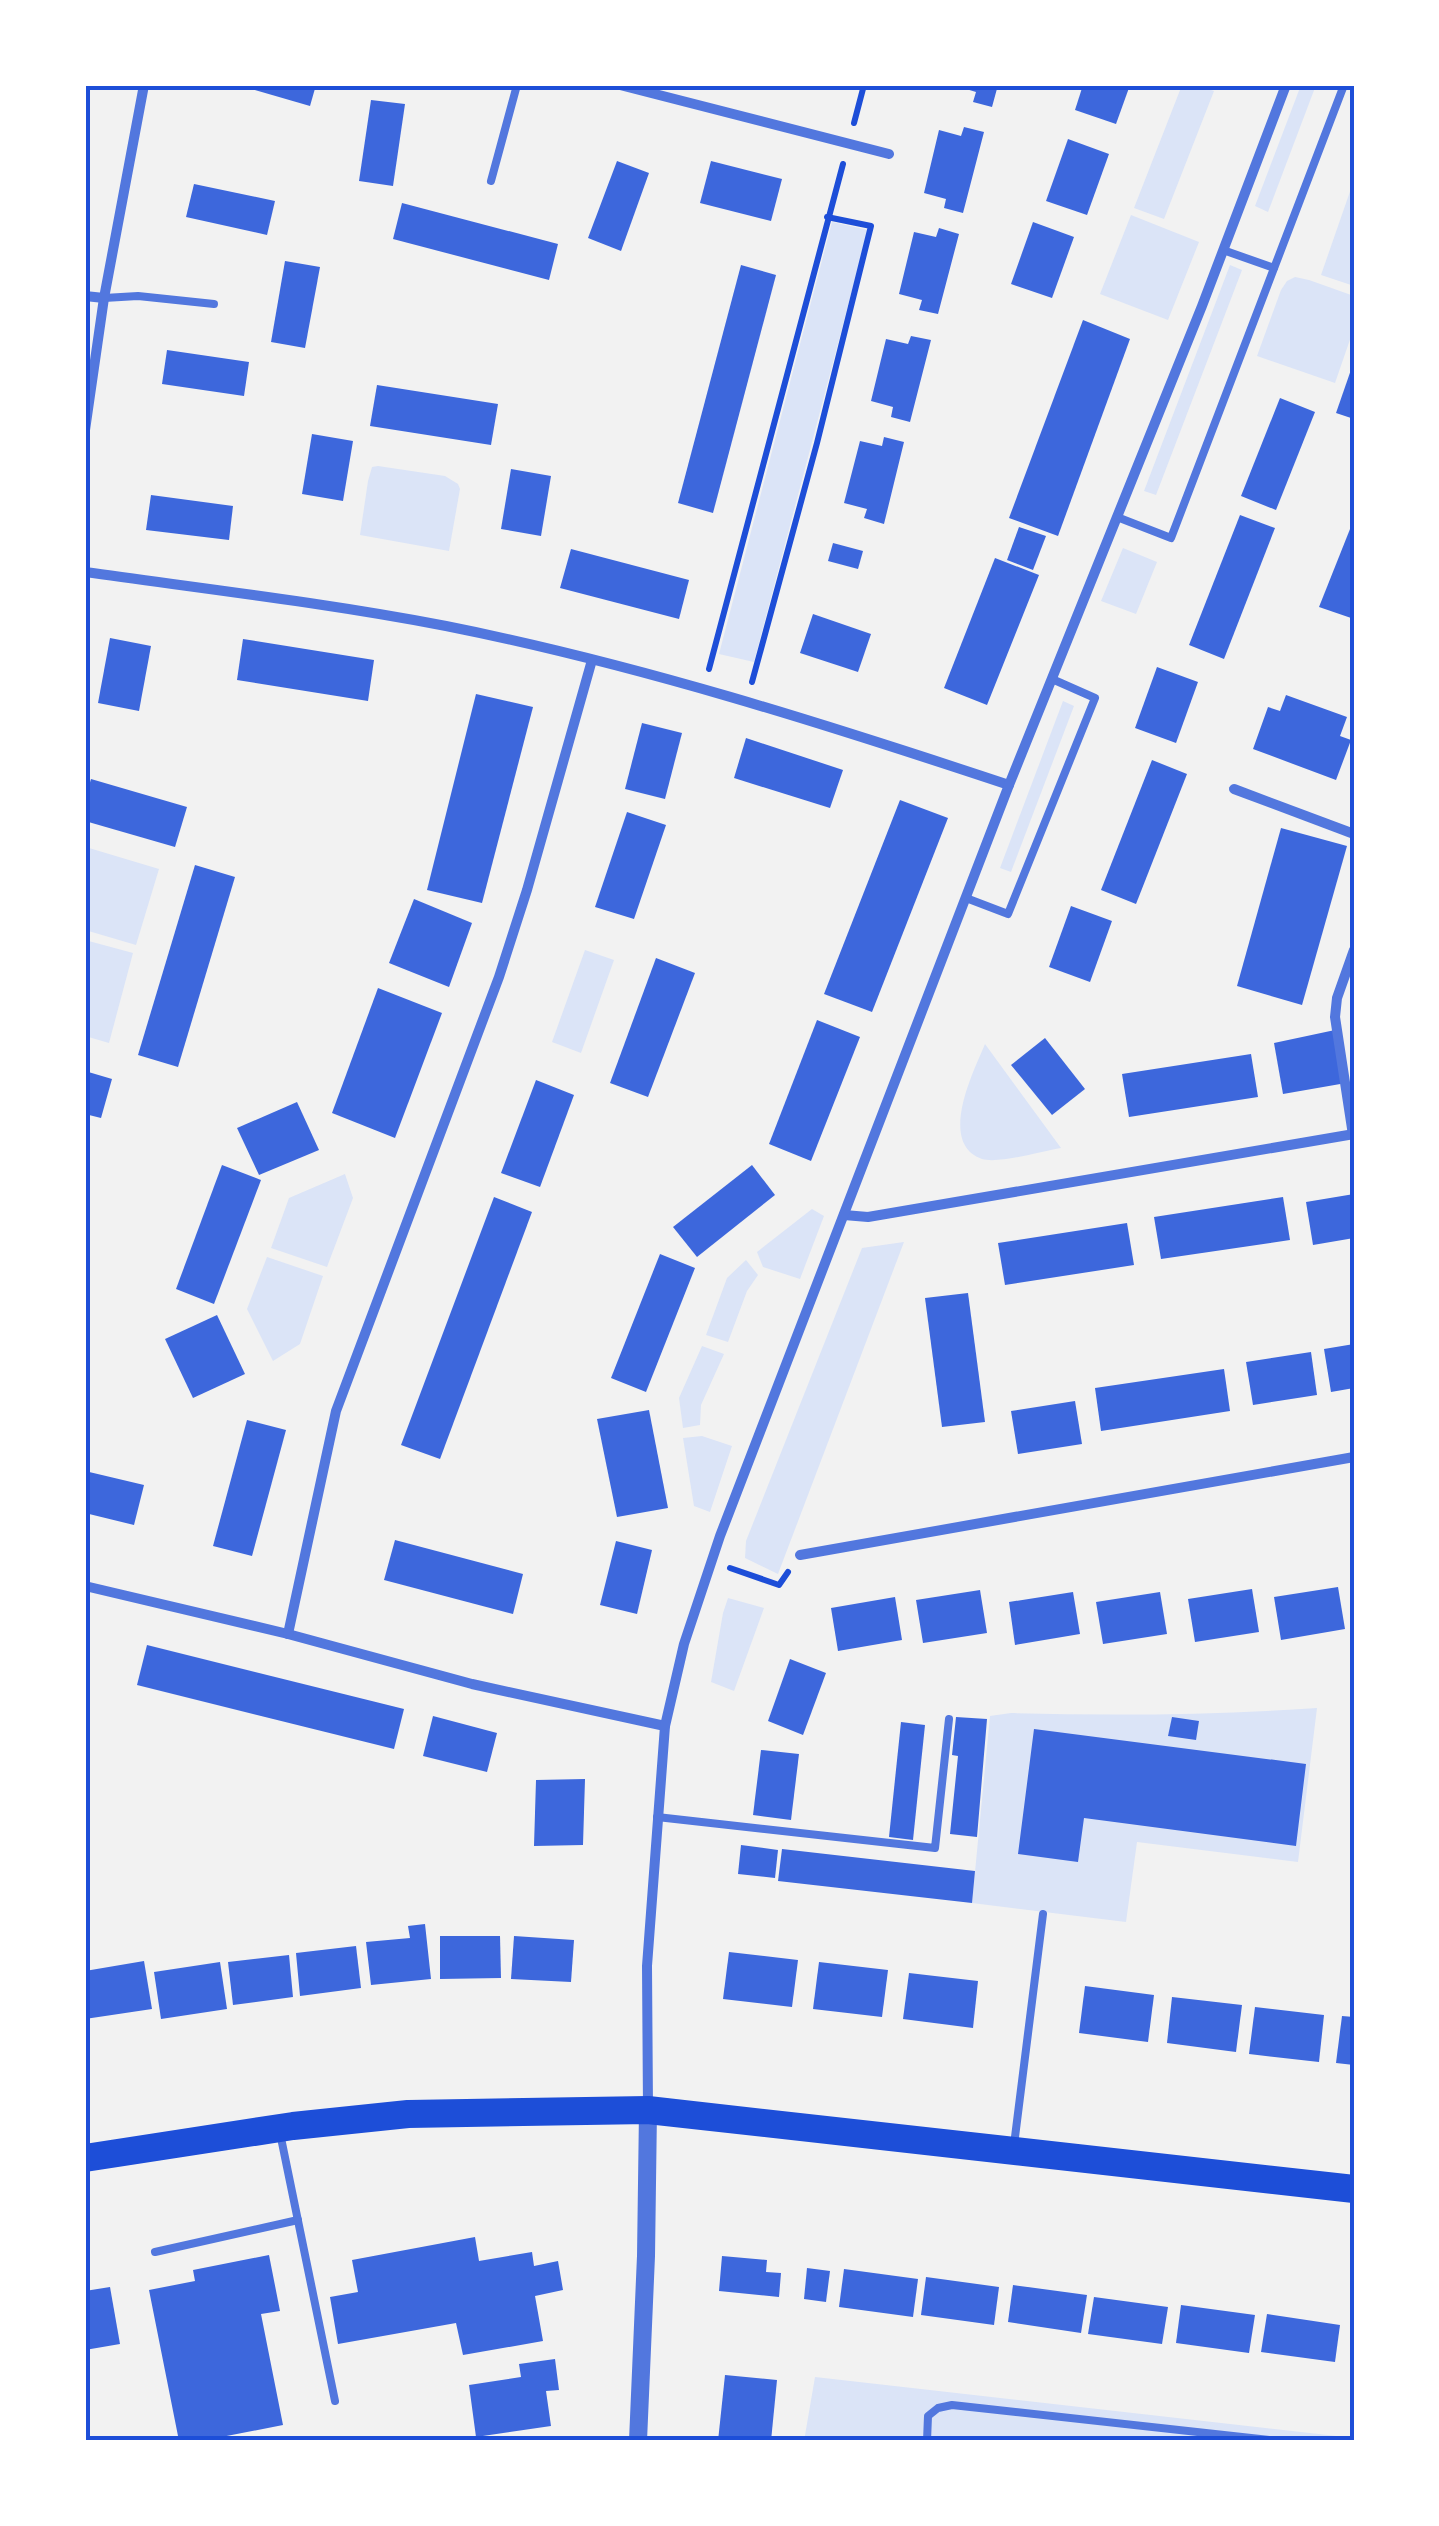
<svg xmlns="http://www.w3.org/2000/svg" width="1439" height="2526" font-family="'Titillium Web',sans-serif">
  <style>
    .green { fill: #dbe4f7 }
    .building { fill: #3d67dc }
    .lines { fill: none; stroke-linecap: round; stroke-linejoin: round }
    .path { stroke: #1d4ed8; stroke-width: 6 }
    .service { stroke: #5277de; stroke-width: 8 }
    .minor { stroke: #5277de; stroke-width: 10 }
    .tertiary { stroke: #5277de; stroke-width: 18 }
    .trunk { stroke: #1d4ed8; stroke-width: 28 }
    .neatline { fill: none; stroke: #1d4ed8; stroke-width: 4 }
  </style>
  <rect width="100%" height="100%" fill="#f2f2f2"/>
  <g class="green">
    <polygon points="1182,85 1197,85 1214,91 1164,219 1134,208"/>
    <polygon points="1301,85 1316,85 1268,212 1255,206"/>
    <polygon points="1354,180 1354,286 1321,275"/>
    <polygon points="1131,215 1199,242 1168,320 1100,294"/>
    <polygon points="832,222 868,230 754,662 719,654"/>
    <polygon points="1230,265 1242,270 1156,495 1144,491"/>
    <polygon points="1295,277 1309,280 1354,296 1354,328 1335,383 1257,356 1281,290 1287,281"/>
    <polygon points="378,466 445,476 458,484 460,489 449,551 360,535 368,481 372,467"/>
    <polygon points="1123,548 1157,562 1136,614 1101,601"/>
    <polygon points="1063,701 1074,706 1011,872 1000,868"/>
    <polygon points="89,848 159,869 136,945 85,930 85,860"/>
    <polygon points="85,940 133,953 109,1043 85,1036"/>
    <polygon points="585,950 614,960 581,1053 552,1042"/>
    <path d="M985 1044 1061 1148C1042 1151 999 1164 982 1159 937 1143 974 1071 985 1044Z"/>
    <polygon points="345,1174 353,1198 327,1267 271,1248 289,1198"/>
    <polygon points="812,1209 824,1216 800,1279 763,1267 757,1252"/>
    <polygon points="904,1242 778,1574 745,1558 746,1541 862,1248"/>
    <polygon points="267,1257 323,1276 300,1344 273,1361 247,1309"/>
    <polygon points="746,1260 758,1275 747,1291 728,1342 706,1335 727,1278"/>
    <polygon points="702,1346 724,1354 701,1405 700,1425 683,1428 679,1398"/>
    <polygon points="702,1436 732,1446 710,1512 694,1506 683,1438"/>
    <polygon points="728,1598 764,1608 734,1691 711,1682 723,1613"/>
    <path d="M1317 1708 1298 1862 1137 1842 1126 1922 972 1903 990 1716 1011 1713C1113 1716 1215 1715 1317 1708Z"/>
    <polygon points="815,2377 1354,2438 1354,2441 804,2441"/>
  </g>
  <g class="building">
    <polygon points="238,85 316,85 310,106"/>
    <polygon points="953,85 998,85 992,107 973,102 976,92"/>
    <polygon points="1083,85 1130,85 1116,124 1075,110"/>
    <polygon points="371,100 405,104 393,186 359,181"/>
    <polygon points="964,127 984,132 963,213 944,208 946,199 924,193 939,130 961,136"/>
    <polygon points="1068,139 1109,154 1087,215 1046,201"/>
    <polygon points="617,161 649,173 621,251 588,238"/>
    <polygon points="711,161 782,179 771,221 700,203"/>
    <polygon points="194,184 275,201 267,235 186,217"/>
    <polygon points="402,203 558,244 549,280 393,239"/>
    <polygon points="1033,222 1074,237 1052,298 1011,284"/>
    <polygon points="939,228 959,234 938,314 919,310 922,300 899,294 914,232 936,237"/>
    <polygon points="285,261 320,267 305,348 271,342"/>
    <polygon points="741,265 776,275 713,513 678,503"/>
    <polygon points="1083,320 1130,339 1058,536 1009,518"/>
    <polygon points="911,336 931,340 910,422 891,417 893,407 871,401 886,339 908,344"/>
    <polygon points="167,350 249,362 244,396 162,384"/>
    <polygon points="1353,364 1354,364 1354,419 1336,413"/>
    <polygon points="377,385 498,404 491,445 370,426"/>
    <polygon points="1280,398 1315,412 1276,510 1241,496"/>
    <polygon points="312,434 353,441 343,501 302,494"/>
    <polygon points="884,437 904,442 884,524 864,518 867,509 844,503 860,441 882,446"/>
    <polygon points="511,469 551,476 541,536 501,529"/>
    <polygon points="151,495 233,506 229,540 146,530"/>
    <polygon points="1240,515 1275,528 1224,659 1189,645"/>
    <polygon points="1354,519 1354,619 1319,607"/>
    <polygon points="1019,527 1046,536 1033,570 1007,560"/>
    <polygon points="833,543 863,551 858,569 828,561"/>
    <polygon points="571,549 689,580 679,619 560,588"/>
    <polygon points="995,558 1039,575 987,705 944,688"/>
    <polygon points="813,614 871,634 858,672 800,653"/>
    <polygon points="110,638 151,646 139,711 98,703"/>
    <polygon points="243,639 374,660 368,701 237,680"/>
    <polygon points="1157,667 1198,682 1176,743 1135,728"/>
    <polygon points="476,694 533,707 482,903 427,890"/>
    <polygon points="1286,695 1347,717 1340,736 1351,740 1336,780 1253,749 1268,707 1280,711"/>
    <polygon points="642,723 682,733 665,799 625,789"/>
    <polygon points="746,738 843,770 830,808 734,778"/>
    <polygon points="1152,760 1187,774 1136,904 1101,890"/>
    <polygon points="91,779 187,807 175,847 85,821 85,799"/>
    <polygon points="900,800 948,818 872,1012 824,994"/>
    <polygon points="627,812 666,825 634,919 595,907"/>
    <polygon points="1281,828 1347,846 1302,1005 1237,986"/>
    <polygon points="195,865 235,877 178,1067 138,1055"/>
    <polygon points="414,899 472,923 449,987 389,963"/>
    <polygon points="1071,906 1112,921 1090,982 1049,967"/>
    <polygon points="656,958 695,973 648,1097 610,1083"/>
    <polygon points="378,988 442,1013 395,1138 332,1113"/>
    <polygon points="817,1020 860,1037 811,1161 769,1144"/>
    <polygon points="1335,1030 1346,1083 1283,1094 1274,1043"/>
    <polygon points="1045,1038 1085,1089 1052,1115 1011,1065"/>
    <polygon points="1251,1054 1258,1097 1129,1117 1122,1074"/>
    <polygon points="85,1071 112,1079 101,1118 85,1114"/>
    <polygon points="536,1080 574,1095 540,1187 501,1173"/>
    <polygon points="297,1102 319,1150 259,1175 237,1128"/>
    <polygon points="222,1165 261,1180 214,1304 176,1289"/>
    <polygon points="752,1165 775,1195 697,1257 673,1227"/>
    <polygon points="1354,1194 1354,1238 1313,1245 1306,1202"/>
    <polygon points="494,1197 532,1212 440,1459 401,1445"/>
    <polygon points="1283,1197 1290,1240 1161,1259 1154,1217"/>
    <polygon points="1127,1223 1134,1265 1005,1285 998,1243"/>
    <polygon points="660,1254 695,1268 646,1392 611,1378"/>
    <polygon points="968,1293 985,1422 942,1427 925,1298"/>
    <polygon points="217,1315 245,1374 193,1398 165,1339"/>
    <polygon points="1354,1344 1354,1388 1331,1392 1324,1349"/>
    <polygon points="1311,1352 1317,1395 1253,1405 1246,1362"/>
    <polygon points="1224,1369 1230,1411 1101,1431 1095,1388"/>
    <polygon points="1075,1401 1082,1444 1018,1454 1011,1411"/>
    <polygon points="649,1410 668,1508 617,1517 597,1419"/>
    <polygon points="247,1420 286,1430 252,1556 213,1546"/>
    <polygon points="85,1471 144,1485 134,1525 85,1513"/>
    <polygon points="395,1540 523,1574 513,1614 384,1580"/>
    <polygon points="616,1541 652,1550 637,1614 600,1605"/>
    <polygon points="1338,1587 1345,1629 1281,1640 1274,1597"/>
    <polygon points="1252,1589 1259,1632 1195,1642 1188,1599"/>
    <polygon points="980,1590 987,1633 923,1643 916,1600"/>
    <polygon points="1073,1592 1080,1634 1015,1645 1009,1602"/>
    <polygon points="1160,1592 1167,1634 1103,1644 1096,1602"/>
    <polygon points="895,1597 902,1640 838,1651 831,1608"/>
    <polygon points="147,1645 404,1709 394,1749 137,1685"/>
    <polygon points="790,1659 826,1673 803,1735 768,1721"/>
    <polygon points="433,1716 497,1733 487,1772 423,1756"/>
    <polygon points="956,1717 987,1719 977,1837 950,1834 958,1756 952,1755"/>
    <polygon points="1172,1717 1199,1721 1196,1740 1168,1736"/>
    <polygon points="901,1722 925,1725 913,1840 889,1837"/>
    <polygon points="1034,1729 1306,1764 1296,1846 1084,1818 1078,1862 1018,1854"/>
    <polygon points="761,1750 799,1754 791,1820 753,1815"/>
    <polygon points="585,1779 583,1845 534,1846 536,1780"/>
    <polygon points="741,1845 778,1850 775,1878 738,1874"/>
    <polygon points="782,1849 975,1871 972,1903 778,1881"/>
    <polygon points="425,1924 431,1979 371,1985 366,1942 410,1938 408,1926"/>
    <polygon points="440,1936 500,1936 501,1978 440,1979"/>
    <polygon points="514,1936 574,1940 571,1982 511,1979"/>
    <polygon points="356,1946 361,1988 300,1996 296,1953"/>
    <polygon points="729,1952 798,1960 792,2007 723,1999"/>
    <polygon points="289,1955 293,1997 233,2005 228,1962"/>
    <polygon points="144,1961 152,2009 85,2019 85,1971"/>
    <polygon points="220,1962 227,2009 161,2019 154,1972"/>
    <polygon points="819,1962 888,1970 882,2017 813,2009"/>
    <polygon points="909,1973 978,1981 973,2028 903,2019"/>
    <polygon points="1085,1986 1154,1995 1148,2042 1079,2033"/>
    <polygon points="1172,1997 1242,2005 1236,2052 1167,2043"/>
    <polygon points="1255,2007 1324,2015 1319,2062 1249,2054"/>
    <polygon points="1342,2016 1354,2017 1354,2065 1336,2063"/>
    <polygon points="475,2237 479,2261 532,2252 534,2266 558,2261 563,2290 535,2296 543,2341 463,2355 456,2323 338,2344 330,2297 358,2292 352,2260"/>
    <polygon points="269,2255 280,2311 261,2314 283,2425 201,2441 179,2441 149,2290 195,2281 193,2270"/>
    <polygon points="722,2256 767,2260 766,2272 781,2273 779,2297 719,2291"/>
    <polygon points="807,2268 830,2271 826,2302 804,2299"/>
    <polygon points="844,2269 918,2279 913,2317 839,2307"/>
    <polygon points="926,2277 999,2287 994,2325 921,2315"/>
    <polygon points="1013,2285 1087,2295 1081,2333 1008,2322"/>
    <polygon points="110,2287 120,2344 85,2350 85,2291"/>
    <polygon points="1094,2297 1168,2307 1162,2344 1088,2334"/>
    <polygon points="1181,2305 1255,2315 1249,2353 1176,2343"/>
    <polygon points="1267,2314 1340,2325 1335,2362 1261,2352"/>
    <polygon points="555,2359 559,2390 546,2391 551,2426 476,2437 469,2385 521,2377 519,2364"/>
    <polygon points="725,2375 777,2380 771,2441 718,2441"/>
  </g>
  <g class="lines">
    <g class="path">
      <polyline points="854,123 864,85"/>
      <polyline points="709,669 843,164"/>
      <polyline points="752,682 817,443 871,226 827,217"/>
      <polyline points="730,1568 779,1585 788,1572"/>
    </g>
    <g class="service">
      <polyline points="491,181 517,85"/>
      <polyline points="1223,250 1274,268"/>
      <polyline points="104,298 138,296 214,304"/>
      <polyline points="1117,517 1171,538 1344,85"/>
      <polyline points="966,898 1008,914 1095,698 1052,679"/>
      <polyline points="657,1817 935,1848 949,1719"/>
      <polyline points="280,2133 335,2401"/>
      <polyline points="1014,2145 1043,1914"/>
      <polyline points="155,2252 298,2220"/>
      <polyline points="927,2441 928,2416 938,2408 952,2405 1279,2441"/>
    </g>
    <g class="minor">
      <polyline points="620,85 889,154"/>
      <polyline points="85,296 104,298"/>
      <polyline points="85,430 104,298 144,85"/>
      <path d="M85 572C206 589 326 603 446 626 637 664 825 724 1009 785"/>
      <polyline points="1234,789 1354,834"/>
      <polyline points="1353,1135 1335,1017 1337,998 1354,950"/>
      <polyline points="844,1215 868,1217 1354,1134"/>
      <polyline points="800,1555 1354,1457"/>
      <polyline points="85,1586 288,1634 472,1684 665,1726"/>
      <polyline points="288,1634 336,1411 499,977 527,890 592,660"/>
      <polyline points="648,2109 647,1966 665,1726 684,1644 720,1536 1009,785 1202,306 1286,85"/>
    </g>
    <polyline class="tertiary" points="638,2441 646,2256 648,2110"/>
    <polyline class="trunk" points="85,2158 293,2126 408,2114 648,2110 1354,2189"/>
  </g>
  <rect width="1439" height="2526" fill="none" stroke="#ffffff" stroke-width="175"/>
  <rect x="88" y="88" width="1264" height="2350" class="neatline"/>
</svg>
